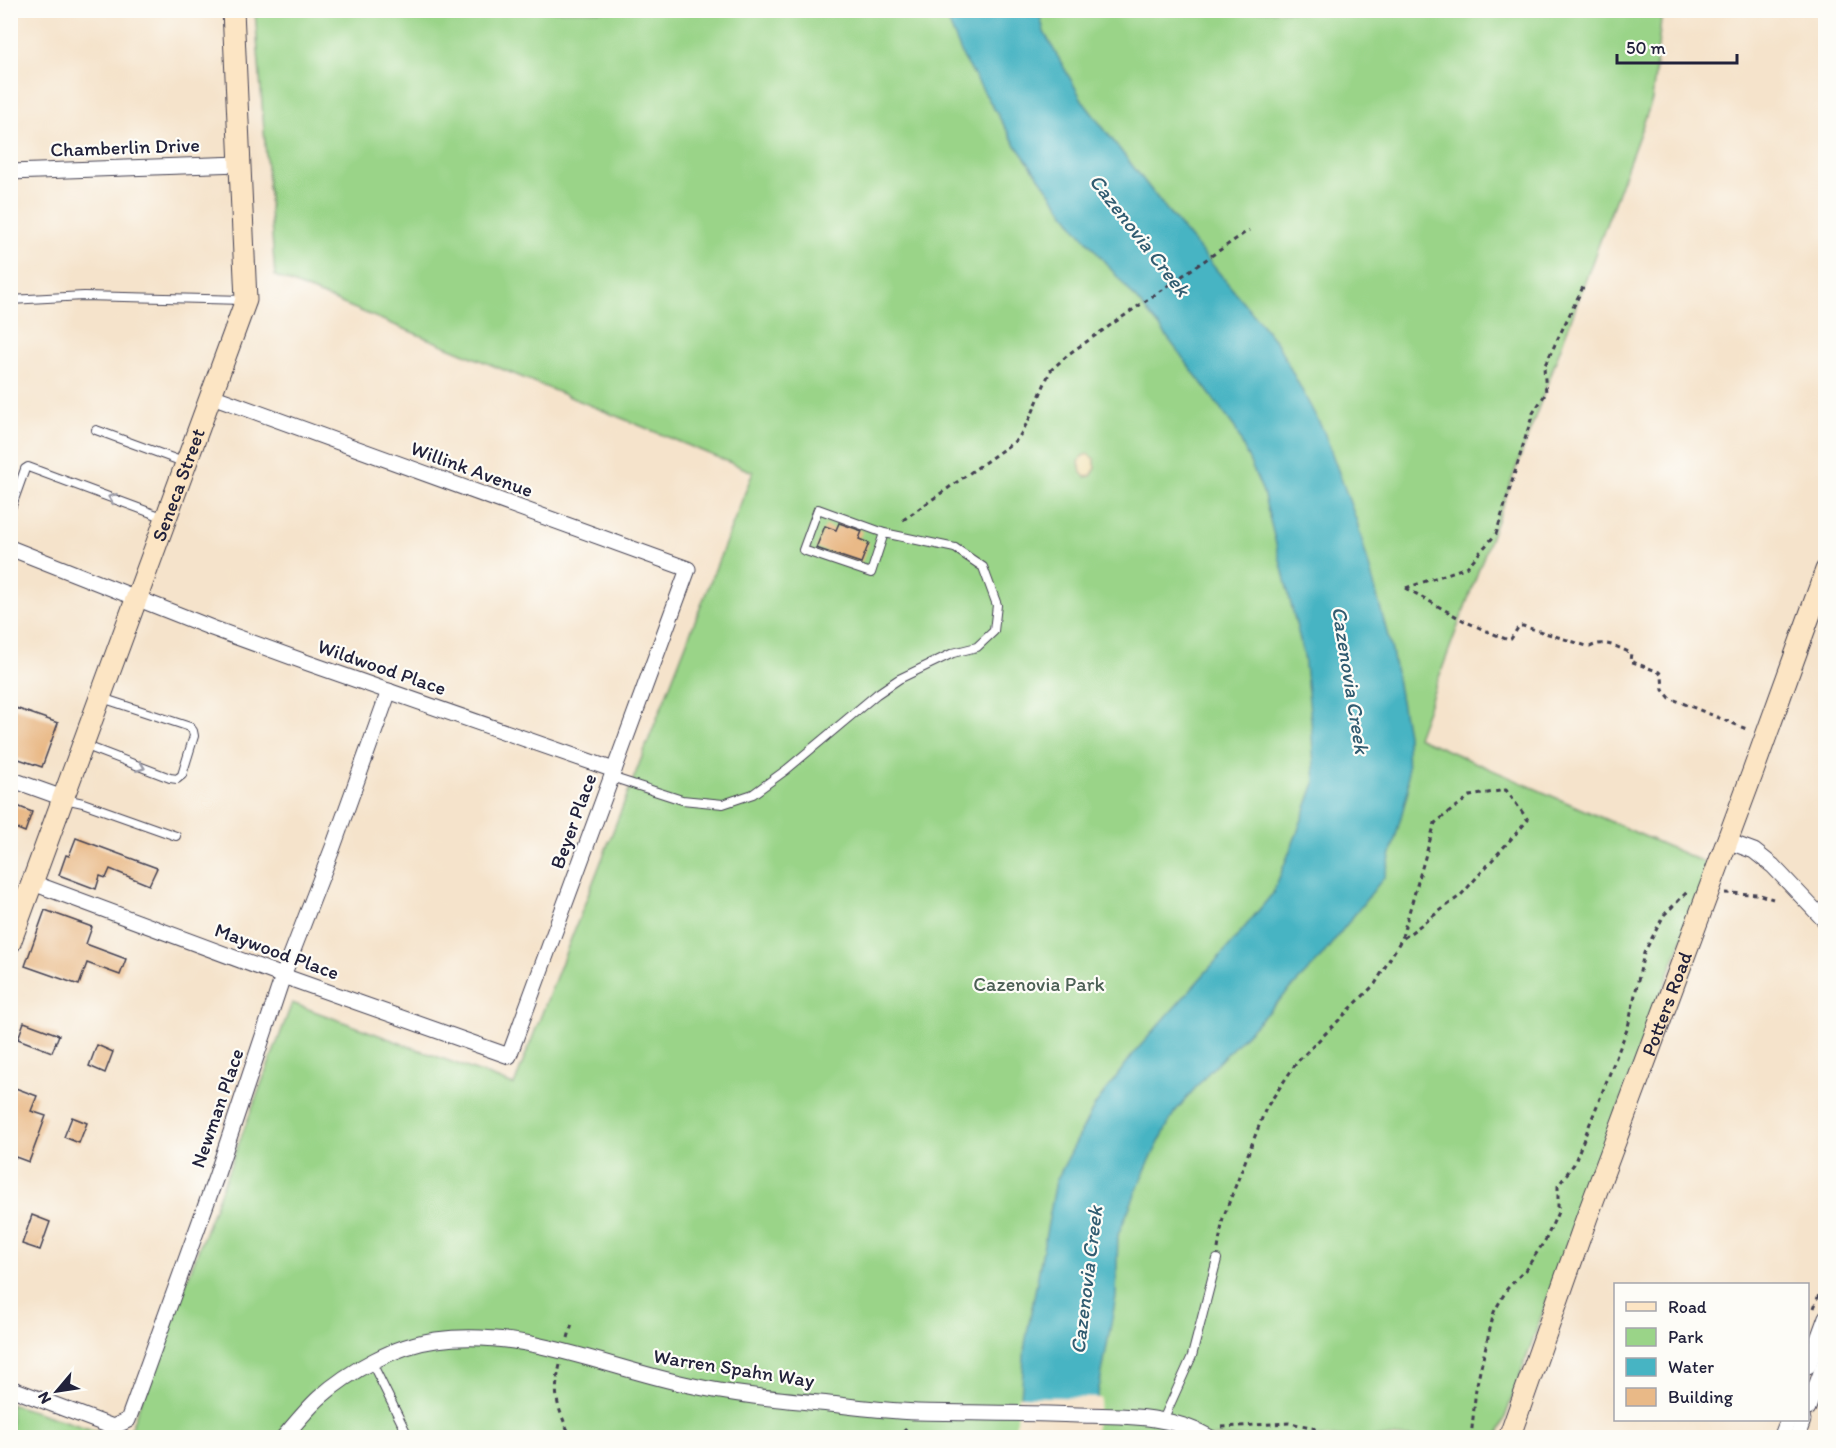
<svg xmlns="http://www.w3.org/2000/svg" width="1836" height="1448" font-family="Itim,sans-serif">
  <style>
    .green { fill: #9ad488; stroke: #5e7b62; stroke-width: 1.5 }
    .sand { fill: #eeda9e; stroke: #887e6c; stroke-width: 1.5 }
    .water { fill: #47b4c3; stroke: #346b7f; stroke-width: 1.5 }
    .pier { fill: #f5e3cb }
    .building { fill: #e9b987 }
    .lines { fill: none; stroke-linecap: round; stroke-linejoin: round }
    .lane-casing { stroke: #423f51; stroke-width: 10 }
    .street-casing { stroke: #423f51; stroke-width: 17 }
    .secondary-casing { stroke: #423f51; stroke-width: 23 }
    .path { stroke: #423f51; stroke-width: 3; stroke-dasharray: 4.5 4.5; stroke-linecap: butt }
    .lane { stroke: #fff; stroke-width: 8 }
    .street { stroke: #fff; stroke-width: 15 }
    .secondary { stroke: #fce5c4; stroke-width: 21 }
    .oneway { stroke: #9c9ca7 }
    .labels { text-anchor: middle; dominant-baseline: central; stroke-width: 4.5; stroke-linejoin: round; paint-order: stroke }
    .street-label { font-size: 20px; fill: #22223b; stroke: #fdfcf7 }
    .park-label { font-size: 20px; fill: #4c6056; stroke: #fdfcf7 }
    .water-label { font-size: 21px; font-style: italic; fill: #315c71; stroke: #fdfcf7 }
  </style>
  <rect width="100%" height="100%" fill="#fdfcf7"/>
  <filter id="ink" filterUnits="userSpaceOnUse"><feTurbulence type="fractalNoise" baseFrequency=".0167" numOctaves="2"/><feDisplacementMap in="SourceGraphic" scale="12" xChannelSelector="R" yChannelSelector="G"/><feConvolveMatrix kernelMatrix="1 2 1 2 8 2 1 2 1" color-interpolation-filters="sRGB"/></filter>
  <filter id="wash" filterUnits="userSpaceOnUse"><feTurbulence type="fractalNoise" baseFrequency=".008" numOctaves="4" result="noise"/><feDisplacementMap in="SourceGraphic" scale="24" xChannelSelector="R" yChannelSelector="G"/><feGaussianBlur stdDeviation="1.35" result="paint"/><feColorMatrix in="noise" values="0 0 0 0 0 0 0 0 0 0 0 0 0 0 0 0 0 1.4 0 .05"/><feComposite in="paint" operator="in"/></filter>
  <g filter="url(#wash)">
    <rect width="100%" height="100%" fill="#f5e3cb"/>
    <g class="green">
      <polygon points="255,11 1662,11 1652,100 1417,737 1710,865 1564,1253 1498,1437 127,1438 292,1003 514,1085 753,472 275,276"/>
      <polygon points="11,1404 115,1437 11,1437"/>
    </g>
    <polygon class="sand" points="1088,454 1094,459 1096,468 1091,476 1085,477 1081,473 1079,462 1082,456"/>
    <polygon class="water" points="944,11 1039,11 1044,32 1084,103 1162,204 1277,343 1324,432 1357,522 1392,651 1407,734 1408,791 1385,876 1318,961 1209,1072 1174,1113 1147,1166 1118,1235 1116,1297 1090,1437 1018,1437 1025,1344 1056,1181 1094,1107 1134,1053 1230,945 1273,893 1297,833 1315,783 1311,720 1304,656 1263,492 1235,428 1159,326 1076,228 1017,147 963,57"/>
    <polygon class="pier" points="1018,1396 1101,1398 1094,1437 1015,1435"/>
    <g id="blocks">
      <g class="building">
        <polygon points="839,523 862,531 859,539 869,543 861,563 816,548 825,526 836,530"/>
        <polygon points="10,706 58,723 42,767 10,756"/>
        <polygon points="10,803 32,812 25,832 10,826"/>
        <polygon points="76,838 157,868 149,885 110,869 106,878 100,876 96,889 59,875 66,855 69,856"/>
        <polygon points="45,910 92,927 86,944 126,959 120,975 87,963 79,985 25,966"/>
        <polygon points="24,1022 59,1035 52,1052 18,1039"/>
        <polygon points="97,1045 113,1052 105,1073 89,1066"/>
        <polygon points="10,1086 37,1096 31,1111 46,1116 29,1162 10,1155"/>
        <polygon points="72,1117 87,1123 79,1143 64,1137"/>
        <polygon points="32,1215 50,1222 40,1250 22,1244"/>
      </g>
    </g>
  </g>
  <g filter="url(#ink)">
    <use href="#blocks" fill-opacity="0" stroke="#423f51" stroke-width="1.5"/>
    <g class="lines">
      <defs>
        <g id="lane">
          <polyline points="10,300 84,296 245,300"/>
          <polyline points="96,430 186,463"/>
          <polyline points="10,511 25,469 28,467 165,518"/>
          <polyline points="84,745 170,778 177,779 182,775 194,736 193,731 190,727 102,698"/>
          <polyline points="611,777 682,800 723,804 753,794 786,770 877,694 899,679 953,653 977,647 994,631 997,605 983,567 955,548 884,533 818,509 803,550 871,573 884,533"/>
          <polyline points="65,799 83,803 176,836"/>
          <polyline points="372,1363 409,1438"/>
          <polyline points="1163,1420 1192,1356 1217,1259"/>
        </g>
        <g id="street">
          <polyline points="10,172 240,164"/>
          <polyline points="10,548 212,628 308,663 614,770"/>
          <polyline points="10,779 63,798"/>
          <polyline points="1727,841 1754,851 1773,866 1826,922"/>
          <polyline points="33,883 283,976 509,1056 688,569 212,396"/>
          <polyline points="1808,1366 1826,1317"/>
          <polyline points="10,1388 113,1427 128,1420 216,1177 283,976 333,847 389,691"/>
          <polyline points="1808,1408 1826,1359"/>
          <path d="M283 1438C295 1424 306 1410 319 1398 349 1371 396 1345 436 1340 524 1328 604 1367 689 1385 738 1396 789 1400 839 1405 864 1408 891 1411 917 1412 970 1413 1024 1413 1078 1415 1122 1416 1171 1414 1211 1438"/>
          <polyline points="1781,1438 1788,1420"/>
          <polyline points="1797,1438 1803,1420"/>
        </g>
        <g id="secondary">
          <path id="s1" d="M10 943 246 300 233 10"/>
          <path id="s2" d="M1509 1438 1587 1217 1754 769 1826 570"/>
        </g>
      </defs>
      <use href="#lane" class="lane-casing"/>
      <use href="#street" class="street-casing"/>
      <use href="#secondary" class="secondary-casing"/>
      <g class="path">
        <polyline points="903,520 1018,439 1032,414 1050,371 1070,353 1249,230"/>
        <path d="M1406 588 1466 622 1508 640 1511 639 1519 626H1523L1590 647C1605 639 1616 647 1631 653L1630 661 1659 672 1662 676 1663 690 1670 698 1749 730"/>
        <polyline points="1406,588 1467,567 1496,534 1533,413 1546,393 1544,367 1583,287"/>
        <polyline points="1725,893 1757,894 1773,899"/>
        <polyline points="1218,1249 1223,1218 1266,1108 1297,1062 1375,984 1401,940 1435,823 1470,796 1506,790 1528,820 1461,895 1401,940"/>
        <polyline points="1814,1308 1826,1276"/>
        <polyline points="568,1338 572,1324"/>
        <path d="M560 1365C552 1398 558 1407 571 1438"/>
        <polyline points="1222,1427 1289,1423 1312,1427 1327,1438"/>
        <polyline points="1128,1432 1133,1438"/>
        <polyline points="897,1438 908,1426"/>
        <polyline points="1471,1438 1476,1388 1494,1312 1507,1289 1526,1269 1546,1239 1558,1212 1558,1186 1574,1164 1628,1027 1644,953 1664,915 1689,890"/>
      </g>
      <use href="#lane" class="lane"/>
      <use href="#street" class="street"/>
      <use href="#secondary" class="secondary"/>
    </g>
    <defs><path id="oneway-chevron" d="M-2-3.5L2.5 0L-2 3.5" fill="none" stroke-width="1.6" stroke-linecap="round" stroke-linejoin="round" transform="scale(1.5)"/></defs>
    <g class="oneway">
      <use href="#oneway-chevron" transform="translate(112 498) rotate(-159)"/>
      <use href="#oneway-chevron" transform="translate(141 767) rotate(21)"/>
    </g>
  </g>
  <g class="labels">
    <g class="street-label">
      <text transform="translate(125 147) rotate(-2)">Chamberlin Drive</text>
      <text transform="translate(472 469) rotate(20)">Willink Avenue</text>
      <text stroke="none"><textPath href="#s1" startOffset="488">Seneca Street</textPath></text>
      <text transform="translate(382 667) rotate(19)">Wildwood Place</text>
      <text transform="translate(573 821) rotate(-70)">Beyer Place</text>
      <text transform="translate(277 951) rotate(20)">Maywood Place</text>
      <text stroke="none"><textPath href="#s2" startOffset="462">Potters Road</textPath></text>
      <text transform="translate(217 1108) rotate(-71)">Newman Place</text>
      <text transform="translate(734 1368) rotate(9)">Warren Spahn Way</text>
    </g>
    <g class="park-label">
      <text x="1039" y="984">Cazenovia Park</text>
    </g>
    <g class="water-label">
      <text transform="translate(1140 235) rotate(52)">Cazenovia Creek</text>
      <text transform="translate(1351 680) rotate(81)">Cazenovia Creek</text>
      <text transform="translate(1086 1280) rotate(-83)">Cazenovia Creek</text>
    </g>
  </g>
  <rect width="1836" height="1448" fill="none" stroke="#fdfcf7" stroke-width="36"/>
  <rect x="1614" y="1283" width="195" height="138" fill="#fdfcf7" stroke="#a5a5ac" stroke-width="1.5"/>
  <rect x="1626" y="1302" width="30" height="9" fill="#fce5c4" stroke="#a5a5ac" stroke-width="1.5"/>
  <text x="1668" y="1313" font-size="18" fill="#22223b">Road</text>
  <rect x="1626" y="1328" width="30" height="18" fill="#9ad488" stroke="#a5a5ac" stroke-width="1.5"/>
  <text x="1668" y="1343" font-size="18" fill="#22223b">Park</text>
  <rect x="1626" y="1358" width="30" height="18" fill="#47b4c3" stroke="#a5a5ac" stroke-width="1.5"/>
  <text x="1668" y="1373" font-size="18" fill="#22223b">Water</text>
  <rect x="1626" y="1388" width="30" height="18" fill="#e9b987" stroke="#a5a5ac" stroke-width="1.5"/>
  <text x="1668" y="1403" font-size="18" fill="#22223b">Building</text>
  <g transform="translate(57 1391) rotate(241)" stroke="#fdfcf7" stroke-width="4.5" paint-order="stroke">
  <path d="M0-4.5L10 22L0 15L-10 22Z" fill="#22223b"/>
  <text y="-9" font-size="16" font-weight="bold" text-anchor="middle" fill="#22223b">N</text>
  </g>
  <path d="M1617 54v9h120v-9" fill="none" stroke="#22223b" stroke-width="3"/>
  <text x="1626" y="54" font-size="18" fill="#22223b" stroke="#fdfcf7" stroke-width="4.5" paint-order="stroke">50 m</text>
</svg>
